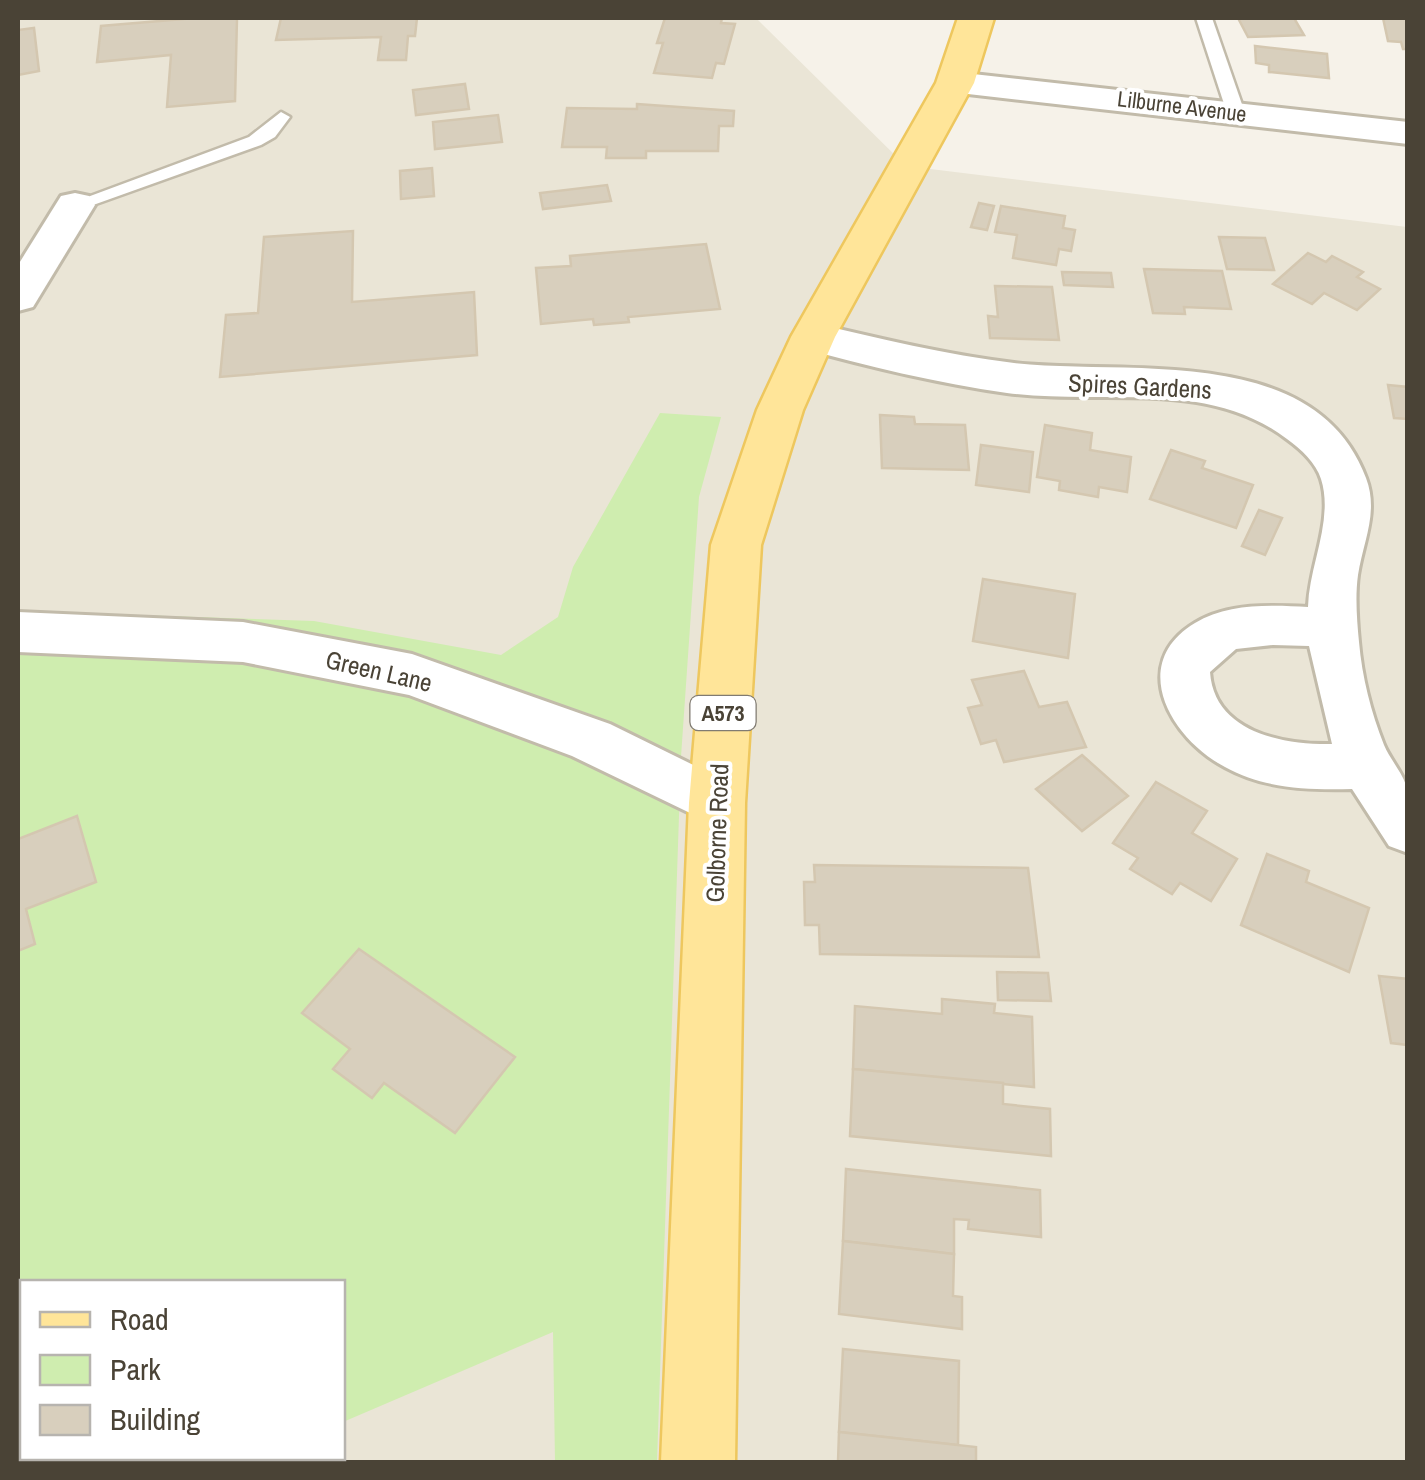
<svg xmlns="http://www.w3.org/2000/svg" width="1425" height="1480" font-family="'Archivo Narrow',sans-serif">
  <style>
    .residential { fill: #eae5d6; fill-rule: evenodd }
    .green { fill: #cfedaf }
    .building { fill: #d8cfbd; stroke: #d4c7b0; stroke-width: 2.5 }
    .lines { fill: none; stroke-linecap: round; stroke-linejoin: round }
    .lane-casing { stroke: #c2bbaa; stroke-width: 5 }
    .street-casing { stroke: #c2bbaa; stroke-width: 6 }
    .primary-casing { stroke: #eec75e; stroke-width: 5 }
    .lane { fill: #fff; fill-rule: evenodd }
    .street { fill: #fff; fill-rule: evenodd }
    .primary { fill: #ffe599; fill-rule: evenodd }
    .labels { text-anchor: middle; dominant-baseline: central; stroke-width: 8; stroke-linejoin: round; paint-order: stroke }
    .far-street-label { font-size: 22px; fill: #4a4336; stroke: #fff }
    .shield { fill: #fff; stroke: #807b72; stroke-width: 2.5 }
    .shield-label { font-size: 22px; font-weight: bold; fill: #4a4336 }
    .street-label { font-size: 25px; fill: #4a4336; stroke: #fff }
  </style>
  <rect width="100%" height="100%" fill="#f6f2e9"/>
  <path class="residential" d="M18 18H756L906 166 1407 227V1462H18ZM22 1282H342V1458H22Z"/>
  <polygon class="green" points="660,413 721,417 699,497 681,757 657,1462 555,1462 553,1332 343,1422 342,1282 22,1282 22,1458 261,1458 250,1462 18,1462 18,611 314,621 501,655 558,617 573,567"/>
  <g class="building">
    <polygon points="195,18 237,18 235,101 167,107 171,55 97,62 101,26"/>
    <polygon points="281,18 417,18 415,36 408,36 406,60 378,60 381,37 276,40"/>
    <polygon points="661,18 722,18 721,23 735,24 724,64 716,63 712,78 654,73 663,43 657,43 665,18"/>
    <polygon points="1238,18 1294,18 1304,35 1248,37"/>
    <polygon points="1383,18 1408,18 1408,49 1403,49 1401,42 1388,41"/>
    <polygon points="34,28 39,71 18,75 18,30"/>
    <polygon points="1255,46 1327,54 1329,78 1269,72 1269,65 1256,63"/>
    <polygon points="465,84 469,109 416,115 413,90"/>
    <polygon points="637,104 734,111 733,126 719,126 718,151 646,151 646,158 606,158 607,147 562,147 567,108 637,109"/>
    <polygon points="498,115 502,142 435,149 433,122"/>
    <polygon points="432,168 434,196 401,199 400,171"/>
    <polygon points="607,185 611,201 543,209 540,193"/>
    <polygon points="979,203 994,206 987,230 971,227"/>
    <polygon points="1001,206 1065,216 1063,228 1075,230 1071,251 1059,249 1056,265 1013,258 1017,235 995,232"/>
    <polygon points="353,231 352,302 474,292 477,355 220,377 226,315 258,313 264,237"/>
    <polygon points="1219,237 1265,238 1274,270 1227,269"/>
    <polygon points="706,244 720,309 628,317 629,322 594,325 593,319 541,324 536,268 571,266 570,256"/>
    <polygon points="1308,253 1326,262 1332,256 1363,272 1357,277 1380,289 1357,310 1324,293 1312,304 1273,284"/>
    <polygon points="1144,269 1222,271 1231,309 1184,307 1185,314 1153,313"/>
    <polygon points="1062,272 1111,273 1113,287 1064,285"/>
    <polygon points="995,286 1052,287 1059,340 990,338 988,316 998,317"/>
    <polygon points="1388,385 1408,387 1408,419 1394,418"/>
    <polygon points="880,415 914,417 915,424 965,425 969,470 882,468"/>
    <polygon points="1045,425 1092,433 1090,450 1131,457 1127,492 1099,487 1098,497 1059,490 1060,481 1037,477"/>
    <polygon points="981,445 1033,452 1029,492 976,485"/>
    <polygon points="1171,450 1205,461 1202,468 1253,485 1236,528 1150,499"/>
    <polygon points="1259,510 1282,518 1265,555 1242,546"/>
    <polygon points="983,579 1075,594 1068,658 973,641"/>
    <polygon points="1024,671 1039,707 1067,702 1086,747 1004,762 996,740 981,744 968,708 982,705 972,680"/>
    <polygon points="1082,755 1128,796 1082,831 1036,789"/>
    <polygon points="1156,782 1207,811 1192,833 1237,859 1211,901 1180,883 1172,894 1130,869 1138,858 1113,843"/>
    <polygon points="77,816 96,882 26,909 35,944 18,951 18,839"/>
    <polygon points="1267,854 1309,871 1306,882 1369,908 1349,972 1241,925"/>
    <polygon points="814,865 1028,868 1039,957 820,954 819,925 805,925 804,882 815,882"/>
    <polygon points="359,949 515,1057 455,1133 384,1083 372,1098 333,1069 350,1049 302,1013"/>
    <polygon points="997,972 1048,973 1051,1001 998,1000"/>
    <polygon points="1379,976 1408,979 1408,1045 1391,1043"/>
    <polygon points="942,999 995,1004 994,1013 1032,1017 1034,1087 853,1069 855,1006 942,1014"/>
    <polygon points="853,1069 1003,1083 1003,1104 1050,1109 1051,1156 850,1136"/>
    <polygon points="846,1169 1040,1190 1041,1237 968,1229 969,1220 954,1219 954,1254 843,1241"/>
    <polygon points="843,1241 954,1254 953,1296 962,1297 962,1329 839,1314"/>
    <polygon points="843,1349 959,1361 958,1445 839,1432"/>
    <polygon points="839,1432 976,1447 976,1462 838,1462"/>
  </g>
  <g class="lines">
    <defs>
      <g id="lane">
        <polygon points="1196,18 1212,18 1245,113 1242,117 1230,117 1227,113"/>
        <polygon points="281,112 290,117 275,137 261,145 82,209 75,211 66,205 249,137"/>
      </g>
      <g id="street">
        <polygon points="955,72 1408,122 1408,144 942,91 937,83 942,75"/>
        <polygon points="75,193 89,196 95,205 33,307 18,311 18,265 61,196"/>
        <path d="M813 323C879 338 946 355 1014 363 1125 376 1315 341 1366 478 1379 512 1363 542 1358 575 1355 597 1357 621 1359 642 1362 677 1371 712 1384 745 1390 759 1401 771 1406 785 1413 803 1408 833 1408 853L1389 846 1352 789C1308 790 1265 789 1225 767 1171 739 1127 664 1195 623 1228 603 1271 605 1308 607 1309 565 1334 520 1321 479 1316 463 1301 449 1287 439 1205 377 1102 406 1007 393 937 383 866 366 798 347L792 337 798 327ZM1273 645 1309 646 1332 744C1282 745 1214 732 1210 672L1236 649Z"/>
        <polygon points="18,612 243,622 412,654 610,724 736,786 744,803 736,820 717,826 572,756 409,695 243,662 18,652"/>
      </g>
      <polygon id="primary" points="958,18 994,18 974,83 835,337 803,410 761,545 745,803 735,1462 661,1462 689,803 711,545 757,410 791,337 936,83"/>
    </defs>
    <use href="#lane" class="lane-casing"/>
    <use href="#street" class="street-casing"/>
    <use href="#primary" class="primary-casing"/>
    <use href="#lane" class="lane"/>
    <use href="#street" class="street"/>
    <use href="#primary" class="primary"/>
  </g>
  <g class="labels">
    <g class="far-street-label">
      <text transform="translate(1182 106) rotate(7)">Lilburne Avenue</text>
    </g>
    <rect class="shield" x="690.5" y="696" width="65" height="34" rx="8"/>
    <g class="shield-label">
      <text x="723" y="713">A573</text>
    </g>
    <g class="street-label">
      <text transform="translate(1140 386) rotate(3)">Spires Gardens</text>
      <text transform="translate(379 671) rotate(13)">Green Lane</text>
      <text transform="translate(717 833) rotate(-88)">Golborne Road</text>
    </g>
  </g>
  <rect width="1425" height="1480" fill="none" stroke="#4a4336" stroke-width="40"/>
  <rect x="20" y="1280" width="325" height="180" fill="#ffffff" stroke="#b7b4af" stroke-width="2.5"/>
  <rect x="40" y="1312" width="50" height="15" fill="#ffe599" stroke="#b7b4af" stroke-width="2.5"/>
  <text x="110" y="1330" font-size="30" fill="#4a4336">Road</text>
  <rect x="40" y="1355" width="50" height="30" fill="#cfedaf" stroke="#b7b4af" stroke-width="2.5"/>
  <text x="110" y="1380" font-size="30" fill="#4a4336">Park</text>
  <rect x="40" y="1405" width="50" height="30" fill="#d8cfbd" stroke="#b7b4af" stroke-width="2.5"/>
  <text x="110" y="1430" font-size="30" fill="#4a4336">Building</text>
</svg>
